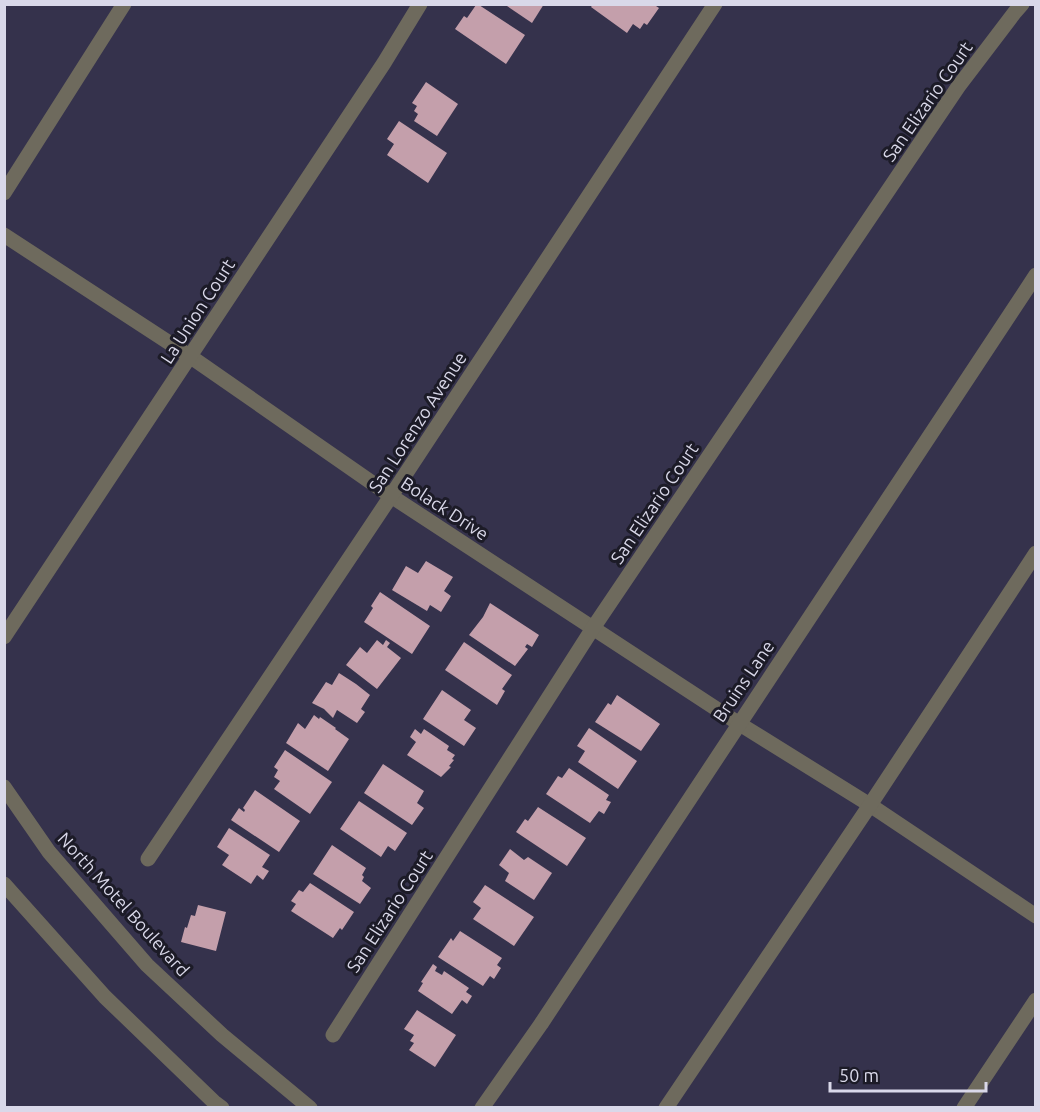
<svg xmlns="http://www.w3.org/2000/svg" width="1040" height="1112" font-family="Ubuntu,sans-serif">
  <style>
    .building { fill: #c49fab }
    .lines { fill: none; stroke-linecap: round; stroke-linejoin: round }
    .minor { stroke: #6e6a5d; stroke-width: 15 }
    .labels { text-anchor: middle; dominant-baseline: central; stroke-width: 6; stroke-linejoin: round; paint-order: stroke }
    .street-label { font-size: 18px; fill: #d9d8e9; stroke: #1c1b27 }
  </style>
  <rect width="100%" height="100%" fill="#35324c"/>
  <g class="building">
    <polygon points="504,4 544,4 532,23"/>
    <polygon points="593,4 653,4 659,8 647,25 644,23 640,29 633,24 627,33 591,7"/>
    <polygon points="476,5 479,5 525,35 506,64 455,29 464,16 467,18"/>
    <polygon points="426,82 458,104 437,136 414,121 418,114 414,111 417,106 412,103"/>
    <polygon points="399,121 447,153 428,183 387,155 394,144 387,139"/>
    <polygon points="426,561 453,577 444,591 451,596 441,612 430,605 427,611 392,590 406,566 418,573"/>
    <polygon points="380,592 430,626 412,654 364,622 373,608 371,606"/>
    <polygon points="490,603 539,635 532,647 527,644 525,647 528,649 515,666 469,635 483,617"/>
    <polygon points="377,640 383,645 386,640 390,643 387,647 401,658 377,689 346,665 360,647 367,653"/>
    <polygon points="464,642 512,675 502,689 505,691 497,705 445,670"/>
    <polygon points="339,673 356,684 370,695 361,709 365,712 357,723 337,710 333,718 324,709 312,703 326,682 332,685"/>
    <polygon points="442,690 471,710 464,720 476,728 464,746 423,719"/>
    <polygon points="617,695 660,724 641,751 595,722 608,703 611,705"/>
    <polygon points="314,715 319,719 320,717 336,728 335,729 349,739 328,771 286,743 298,723 305,729"/>
    <polygon points="589,728 637,761 618,789 578,762 585,751 577,746"/>
    <polygon points="415,729 421,734 424,729 449,746 447,750 455,755 452,759 454,760 449,766 451,767 441,777 407,755 416,742 410,737"/>
    <polygon points="285,750 332,782 310,814 274,789 280,781 274,777 278,770 274,767"/>
    <polygon points="383,764 424,791 417,803 424,808 412,825 364,793"/>
    <polygon points="569,768 609,795 606,800 611,802 604,814 599,811 590,823 546,794 558,776 562,778"/>
    <polygon points="255,790 300,821 279,852 231,820 239,808 244,812 245,810 243,808"/>
    <polygon points="359,801 407,833 395,851 388,846 381,857 340,829"/>
    <polygon points="538,807 586,838 567,866 516,832 525,819 528,821"/>
    <polygon points="229,828 270,855 262,867 269,871 263,880 257,875 251,884 222,865 229,855 217,847"/>
    <polygon points="332,845 366,868 362,875 364,877 362,881 371,888 360,904 313,874"/>
    <polygon points="510,849 524,860 528,857 552,873 534,900 505,881 509,873 499,865"/>
    <polygon points="310,883 354,912 342,930 340,928 333,938 291,911 296,904 291,901 299,890 303,892"/>
    <polygon points="485,885 534,917 514,946 473,919 481,908 473,902"/>
    <polygon points="198,905 226,912 216,951 181,942 185,927 187,928 191,915 195,916"/>
    <polygon points="460,931 502,958 497,965 501,968 494,979 490,976 483,986 438,957 451,938 453,941"/>
    <polygon points="433,964 437,967 435,971 442,975 444,971 469,988 466,992 472,996 467,1004 462,1000 452,1014 418,991 423,983 421,982"/>
    <polygon points="417,1010 456,1035 435,1067 409,1050 414,1043 410,1041 414,1035 404,1029"/>
  </g>
  <g class="lines">
    <g class="minor">
      <polyline points="4,193 124,4"/>
      <polyline points="4,235 191,357 391,496 738,723 870,805 1036,916"/>
      <polyline points="4,637 384,63 420,4"/>
      <polyline points="4,787 49,852 147,965 222,1035 310,1108"/>
      <polyline points="148,859 391,496 715,4"/>
      <polyline points="4,884 105,997 214,1102 222,1108"/>
      <polyline points="333,1035 593,628 958,87 1015,12 1022,4"/>
      <polyline points="482,1108 541,1024 1036,275"/>
      <polyline points="666,1108 870,805 1036,553"/>
      <polyline points="964,1108 1036,1000"/>
    </g>
  </g>
  <g class="labels">
    <g class="street-label">
      <text transform="translate(927 101) rotate(-55)">San Elizario Court</text>
      <text transform="translate(197 311) rotate(-57)">La Union Court</text>
      <text transform="translate(417 422) rotate(-57)">San Lorenzo Avenue</text>
      <text transform="translate(654 503) rotate(-56)">San Elizario Court</text>
      <text transform="translate(445 508) rotate(33)">Bolack Drive</text>
      <text transform="translate(743 681) rotate(-56)">Bruins Lane</text>
      <text transform="translate(124 904) rotate(48)">North Motel Boulevard</text>
      <text transform="translate(389 911) rotate(-57)">San Elizario Court</text>
    </g>
  </g>
  <rect width="1040" height="1112" fill="none" stroke="#d9d8e9" stroke-width="12"/>
  <path d="M830 1082v9h156v-9" fill="none" stroke="#d9d8e9" stroke-width="3"/>
  <text x="839" y="1082" font-size="18" fill="#d9d8e9" stroke="#1c1b27" stroke-width="4.5" paint-order="stroke">50 m</text>
</svg>
